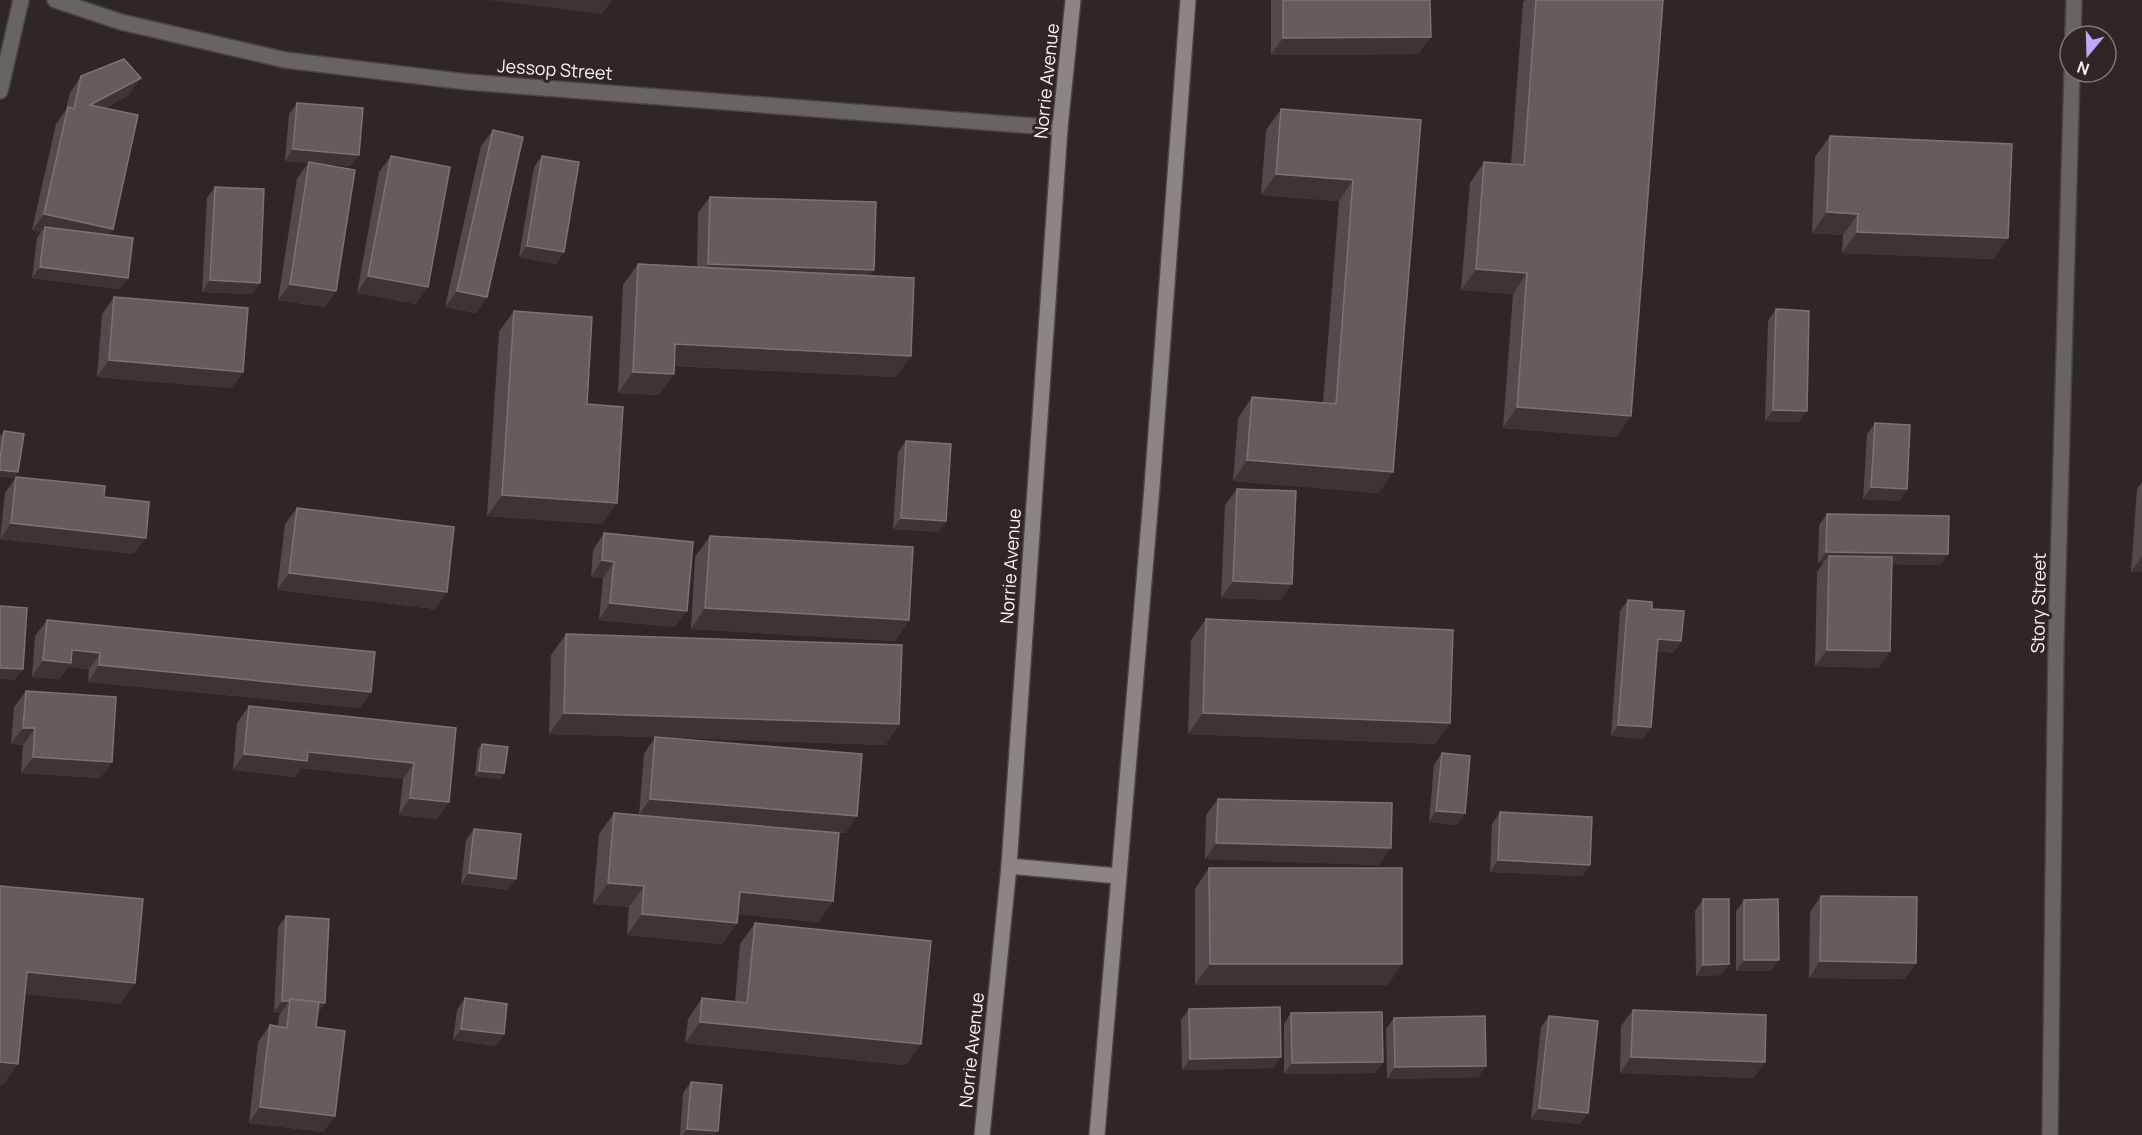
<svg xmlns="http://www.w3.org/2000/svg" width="2142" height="1135" font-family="Manrope,sans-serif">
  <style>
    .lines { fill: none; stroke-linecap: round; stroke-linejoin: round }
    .minor-casing { stroke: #4a4442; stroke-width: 18 }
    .secondary-casing { stroke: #4a4442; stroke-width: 18 }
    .minor { stroke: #676462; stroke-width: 15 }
    .secondary { stroke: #8b8682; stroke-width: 15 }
    .wall { fill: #524b4b }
    .shaded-wall { fill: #3c3534 }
    .building { fill: #645d5c; stroke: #7b7474; stroke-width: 1.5 }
    .labels { text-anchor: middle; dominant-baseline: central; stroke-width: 6; stroke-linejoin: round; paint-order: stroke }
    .street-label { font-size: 18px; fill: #f7f3f1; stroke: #2e2725 }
  </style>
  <rect width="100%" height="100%" fill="#2e2725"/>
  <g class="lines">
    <defs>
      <g id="minor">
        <polyline points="55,0 121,22 285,60 467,82 1060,128"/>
        <polyline points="2073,36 2074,0"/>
        <polyline points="0,91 21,0"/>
        <polyline points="2050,1135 2056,644 2072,72"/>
      </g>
      <g id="secondary">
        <polyline points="1009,866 1118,876"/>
        <polyline points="982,1135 1009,866 1060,128 1073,0"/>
        <polyline points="1097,1135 1152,487 1188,0"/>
      </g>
    </defs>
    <use href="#minor" class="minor-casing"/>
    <use href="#secondary" class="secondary-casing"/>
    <use href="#minor" class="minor"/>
    <use href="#secondary" class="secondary"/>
  </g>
  <g class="wall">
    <polygon points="1271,0 1430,0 1419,54 1271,55"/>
    <polygon points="1525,0 1663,0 1617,437 1503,428 1513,294 1461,290 1470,183 1484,162 1511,164 1523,2"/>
    <polygon points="81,76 129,95 105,108 109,235 128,278 120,289 32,278 37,238 41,232 32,230 56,124 66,110 70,93"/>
    <polygon points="297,103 351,166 311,163 336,291 325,307 278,300 297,179 308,163 285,161 289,114"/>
    <polygon points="1281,109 1421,120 1379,493 1233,481 1238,418 1252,397 1323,403 1339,201 1261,195 1266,130"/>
    <polygon points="493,130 487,297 476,313 445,307 481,146"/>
    <polygon points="1830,136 1994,259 1842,253 1843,235 1812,233 1815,157"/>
    <polygon points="391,156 416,304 357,293 379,172"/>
    <polygon points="542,156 564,252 556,264 519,257 534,167"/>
    <polygon points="215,187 252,294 202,292 207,198"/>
    <polygon points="710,197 870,275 896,377 674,366 659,395 618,393 623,285 638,264 697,267 698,213"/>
    <polygon points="114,297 243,372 231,388 97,377 102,314"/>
    <polygon points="1776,309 1799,422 1765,421 1768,321"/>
    <polygon points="514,311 587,404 602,524 487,516 499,332"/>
    <polygon points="1875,423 1907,489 1899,501 1863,499 1867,434"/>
    <polygon points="4,431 14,478 0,476 0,437"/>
    <polygon points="906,441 946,521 938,532 893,529 898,452"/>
    <polygon points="16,477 134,554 0,539 5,493"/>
    <polygon points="2142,482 2142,572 2131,572 2137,489"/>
    <polygon points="1237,489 1281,600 1221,598 1225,505"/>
    <polygon points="297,508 447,592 435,609 277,590 285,524"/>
    <polygon points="1827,514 1941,565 1892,564 1879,668 1815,666 1817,572 1823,563 1818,563 1819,525"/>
    <polygon points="604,533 675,627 599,620 603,578 591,577 593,550"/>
    <polygon points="710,536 909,620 895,641 691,629 695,557"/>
    <polygon points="1628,600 1652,609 1681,641 1673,653 1657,651 1651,727 1643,739 1611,736 1620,611"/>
    <polygon points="1206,619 1435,744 1188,734 1191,640"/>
    <polygon points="47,620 360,708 88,682 89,669 68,667 59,679 32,677 35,636"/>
    <polygon points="566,634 899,724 885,745 658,737 857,816 845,833 639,815 644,754 655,737 549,734 551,655"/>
    <polygon points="26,691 112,762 100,778 21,773 23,745 11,744 14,707"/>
    <polygon points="249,706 456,728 449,802 437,819 399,815 403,779 301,768 295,777 233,770 237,723"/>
    <polygon points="482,744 504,773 500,779 475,776 478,749"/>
    <polygon points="1442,753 1465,813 1457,825 1429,822 1434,765"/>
    <polygon points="1218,799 1379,865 1205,859 1206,815"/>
    <polygon points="1500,812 1590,865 1582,876 1490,872 1492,824"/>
    <polygon points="614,813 833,901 818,922 738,914 737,923 722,944 627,935 629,907 593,904 599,834"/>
    <polygon points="474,829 508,890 461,884 466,840"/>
    <polygon points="1209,868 1388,985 1195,985 1195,889"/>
    <polygon points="1821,896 1916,963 1904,979 1809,978 1810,912"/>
    <polygon points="1703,899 1729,964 1721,975 1696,976 1695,911"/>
    <polygon points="1744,900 1771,971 1736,971 1736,911"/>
    <polygon points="286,916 325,1003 318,1013 316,1027 335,1116 323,1132 249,1123 258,1042 270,1025 278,1026 279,1015 281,1013 274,1012 278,927"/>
    <polygon points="755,923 906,1065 685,1043 688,1019 702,998 735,1001 740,944"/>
    <polygon points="465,998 496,1046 453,1040 457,1010"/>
    <polygon points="1189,1009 1273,1068 1182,1070 1181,1020"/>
    <polygon points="1633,1010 1765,1062 1753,1078 1620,1073 1621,1026"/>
    <polygon points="1291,1013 1383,1062 1375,1073 1284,1074 1284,1024"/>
    <polygon points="1549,1016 1580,1124 1531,1119 1541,1027"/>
    <polygon points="1394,1018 1486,1066 1478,1077 1387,1079 1386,1029"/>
    <polygon points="691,1082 718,1131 715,1135 680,1135 683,1093"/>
  </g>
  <g class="shaded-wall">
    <polygon points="487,0 612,0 602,14"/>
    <polygon points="1431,37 1419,54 1271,55 1283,38"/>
    <polygon points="141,78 129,95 79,121 90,105"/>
    <polygon points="293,149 359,155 351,166 285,161"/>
    <polygon points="1276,174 1353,180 1339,201 1261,195"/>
    <polygon points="1827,212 1858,214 1843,235 1812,233"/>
    <polygon points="44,214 113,229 102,246 45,227 41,232 32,230"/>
    <polygon points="1857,232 2008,238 1994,259 1842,253"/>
    <polygon points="527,246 564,252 556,264 519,257"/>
    <polygon points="708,264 874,270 863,286 696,280"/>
    <polygon points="40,267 128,278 120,289 32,278"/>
    <polygon points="1476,269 1527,273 1513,294 1461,290"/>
    <polygon points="368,276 428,287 416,304 357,293"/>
    <polygon points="210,280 260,283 252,294 202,292"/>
    <polygon points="290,284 336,291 325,307 278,300"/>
    <polygon points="457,291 487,297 476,313 445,307"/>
    <polygon points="675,344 911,356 896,377 660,365"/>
    <polygon points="109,360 243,372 231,388 97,377"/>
    <polygon points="633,372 674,374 659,395 618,393"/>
    <polygon points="1517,407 1631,416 1617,437 1503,428"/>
    <polygon points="1773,410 1807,411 1799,422 1765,421"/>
    <polygon points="1247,460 1393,472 1379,493 1233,481"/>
    <polygon points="0,470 18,472 14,478 0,476"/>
    <polygon points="1871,487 1907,489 1899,501 1863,499"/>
    <polygon points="502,495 617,503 602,524 487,516"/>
    <polygon points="901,518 946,521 938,532 893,529"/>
    <polygon points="11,523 146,538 134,554 0,539"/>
    <polygon points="1826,552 1948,554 1941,565 1828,563 1829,556 1823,563 1818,563"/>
    <polygon points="2142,556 2142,572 2131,572"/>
    <polygon points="602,560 614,562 603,578 591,577"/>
    <polygon points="289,573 447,592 435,609 277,590"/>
    <polygon points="1233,581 1292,584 1281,600 1221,598"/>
    <polygon points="610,603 687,611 675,627 599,620"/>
    <polygon points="705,608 909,620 895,641 691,629"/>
    <polygon points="1658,639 1681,641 1673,653 1650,650"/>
    <polygon points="72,650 100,653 89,669 68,667 59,679 32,677 43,660"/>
    <polygon points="1827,650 1890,651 1879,668 1815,666"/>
    <polygon points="99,665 371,692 360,708 88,682"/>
    <polygon points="0,668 23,669 15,680 0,679"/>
    <polygon points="564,713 899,724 885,745 549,734"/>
    <polygon points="1203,713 1450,723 1435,744 1188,734"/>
    <polygon points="1618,725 1651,727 1643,739 1611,736"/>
    <polygon points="23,728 35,728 23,745 11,744"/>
    <polygon points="308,752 414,763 403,779 301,768 295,777 233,770 244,754"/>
    <polygon points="33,757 112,762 100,778 21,773"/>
    <polygon points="479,771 504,773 500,779 475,776"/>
    <polygon points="410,798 449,802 437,819 399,815"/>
    <polygon points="650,799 857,816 845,833 639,815"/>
    <polygon points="1436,811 1465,813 1457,825 1429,822"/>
    <polygon points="1216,843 1391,848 1379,865 1205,859"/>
    <polygon points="1498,860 1590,865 1582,876 1490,872"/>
    <polygon points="469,873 516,879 508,890 461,884"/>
    <polygon points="608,883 644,886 629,907 593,904"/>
    <polygon points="740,892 833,901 818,922 725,913"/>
    <polygon points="642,914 737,923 722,944 627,935"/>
    <polygon points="1744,960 1779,960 1771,971 1736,971"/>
    <polygon points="1820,961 1916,963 1904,979 1809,978"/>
    <polygon points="1210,964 1402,964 1388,985 1195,985"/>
    <polygon points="1729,964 1721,975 1696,976 1703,965"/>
    <polygon points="27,972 135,983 120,1004 12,993"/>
    <polygon points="282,1001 289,1001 281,1013 274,1012"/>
    <polygon points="290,1001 325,1003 317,1015"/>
    <polygon points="700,1022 921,1044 906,1065 685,1043"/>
    <polygon points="461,1029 504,1034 496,1046 453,1040"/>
    <polygon points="1281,1057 1273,1068 1182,1070 1190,1059"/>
    <polygon points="1631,1057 1765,1062 1753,1078 1620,1073"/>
    <polygon points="0,1062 18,1064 3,1085 0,1085"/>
    <polygon points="1383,1062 1375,1073 1284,1074 1292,1063"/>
    <polygon points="1486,1066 1478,1077 1387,1079 1395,1067"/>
    <polygon points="260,1107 335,1116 323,1132 249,1123"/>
    <polygon points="1539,1108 1588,1113 1580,1124 1531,1119"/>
    <polygon points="687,1129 718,1131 715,1135 683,1135"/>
  </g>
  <g class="building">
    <polygon points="1283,0 1430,0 1431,37 1283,38"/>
    <polygon points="1536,0 1663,0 1631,416 1517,407 1527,273 1476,269 1484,162 1524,165"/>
    <polygon points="124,59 141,78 90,105 138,115 113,229 44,214 68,107 74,109 81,76"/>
    <polygon points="297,103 363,108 359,155 293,149"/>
    <polygon points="1281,109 1421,120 1393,472 1247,460 1252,397 1336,404 1353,180 1276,174"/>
    <polygon points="493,130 523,137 487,297 457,291"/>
    <polygon points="1830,136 2012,144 2008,238 1857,232 1858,214 1827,212"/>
    <polygon points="391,156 450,167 428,287 368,276"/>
    <polygon points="542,156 579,162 564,252 527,246"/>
    <polygon points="309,162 355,170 336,291 290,284"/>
    <polygon points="215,187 264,189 260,283 210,280"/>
    <polygon points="710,197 876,202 874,270 708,264"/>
    <polygon points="45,227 133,238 128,278 40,267"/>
    <polygon points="638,264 914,278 911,356 675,344 674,374 633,372"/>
    <polygon points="114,297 248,308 243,372 109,360"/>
    <polygon points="1776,309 1809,311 1807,411 1773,410"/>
    <polygon points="514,311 592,317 587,404 623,407 617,503 502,495"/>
    <polygon points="1875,423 1910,425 1907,489 1871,487"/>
    <polygon points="4,431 24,434 18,472 0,470 0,460"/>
    <polygon points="906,441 951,444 946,521 901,518"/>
    <polygon points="16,477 105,486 104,497 149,502 146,538 11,523"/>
    <polygon points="1237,489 1296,491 1292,584 1233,581"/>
    <polygon points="297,508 454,527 447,592 289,573"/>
    <polygon points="1827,514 1949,516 1948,554 1826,552"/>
    <polygon points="604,533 693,542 687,611 610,603 614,562 602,560"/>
    <polygon points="710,536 913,547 909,620 705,608"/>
    <polygon points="1829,556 1892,557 1890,651 1827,650"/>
    <polygon points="1628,600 1652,602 1652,609 1684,611 1681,641 1658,639 1651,727 1618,725"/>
    <polygon points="0,606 27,608 23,669 0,668"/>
    <polygon points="1206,619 1453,630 1450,723 1203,713"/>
    <polygon points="47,620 375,652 371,692 99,665 100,653 72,650 71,663 43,660"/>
    <polygon points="566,634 902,645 899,724 564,713"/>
    <polygon points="26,691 116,697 112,762 33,757 35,728 23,728"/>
    <polygon points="249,706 456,728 449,802 410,798 414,763 308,752 307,761 244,754"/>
    <polygon points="655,737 862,754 857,816 650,799"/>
    <polygon points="482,744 508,747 504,773 479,771"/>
    <polygon points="1442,753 1470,756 1465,813 1436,811"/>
    <polygon points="1218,799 1392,803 1391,848 1216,843"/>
    <polygon points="1500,812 1592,817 1590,865 1498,860"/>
    <polygon points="614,813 839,833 833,901 740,892 737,923 642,914 644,886 608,883"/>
    <polygon points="474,829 521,834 516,879 469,873"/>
    <polygon points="1209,868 1402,868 1402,964 1210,964"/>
    <polygon points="0,886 143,899 135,983 27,972 18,1064 0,1062"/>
    <polygon points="1821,896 1917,897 1916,963 1820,961"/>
    <polygon points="1703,899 1729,899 1729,964 1703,965"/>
    <polygon points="1778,899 1779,960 1744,960 1744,900"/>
    <polygon points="286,916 329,919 325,1003 290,999 289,1001 282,1001"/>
    <polygon points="755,923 931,941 921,1044 700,1022 702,998 747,1003"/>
    <polygon points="465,998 507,1004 504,1034 461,1029"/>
    <polygon points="290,999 319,1002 316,1027 345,1031 335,1116 260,1107 270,1025 287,1028"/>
    <polygon points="1280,1007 1281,1057 1190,1059 1189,1009"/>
    <polygon points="1633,1010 1766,1015 1765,1062 1631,1057"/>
    <polygon points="1382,1012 1383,1062 1292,1063 1291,1013"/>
    <polygon points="1485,1016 1486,1066 1395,1067 1394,1018"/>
    <polygon points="1549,1016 1598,1021 1588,1113 1539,1108"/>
    <polygon points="691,1082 722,1085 718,1131 687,1129"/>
  </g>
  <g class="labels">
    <g class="street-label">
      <text transform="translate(555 69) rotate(4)">Jessop Street</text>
      <text transform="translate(1046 81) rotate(-84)">Norrie Avenue</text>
      <text transform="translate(1010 566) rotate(-86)">Norrie Avenue</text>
      <text transform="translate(2038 603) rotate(-89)">Story Street</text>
      <text transform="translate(971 1050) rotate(-84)">Norrie Avenue</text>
    </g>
  </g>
  <g transform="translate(2088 54) rotate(199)"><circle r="28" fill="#2e2725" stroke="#7e7977" stroke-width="1.5"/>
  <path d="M0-4.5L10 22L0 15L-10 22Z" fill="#bda9f5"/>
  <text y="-9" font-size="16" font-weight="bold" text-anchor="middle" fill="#f7f3f1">N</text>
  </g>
</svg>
